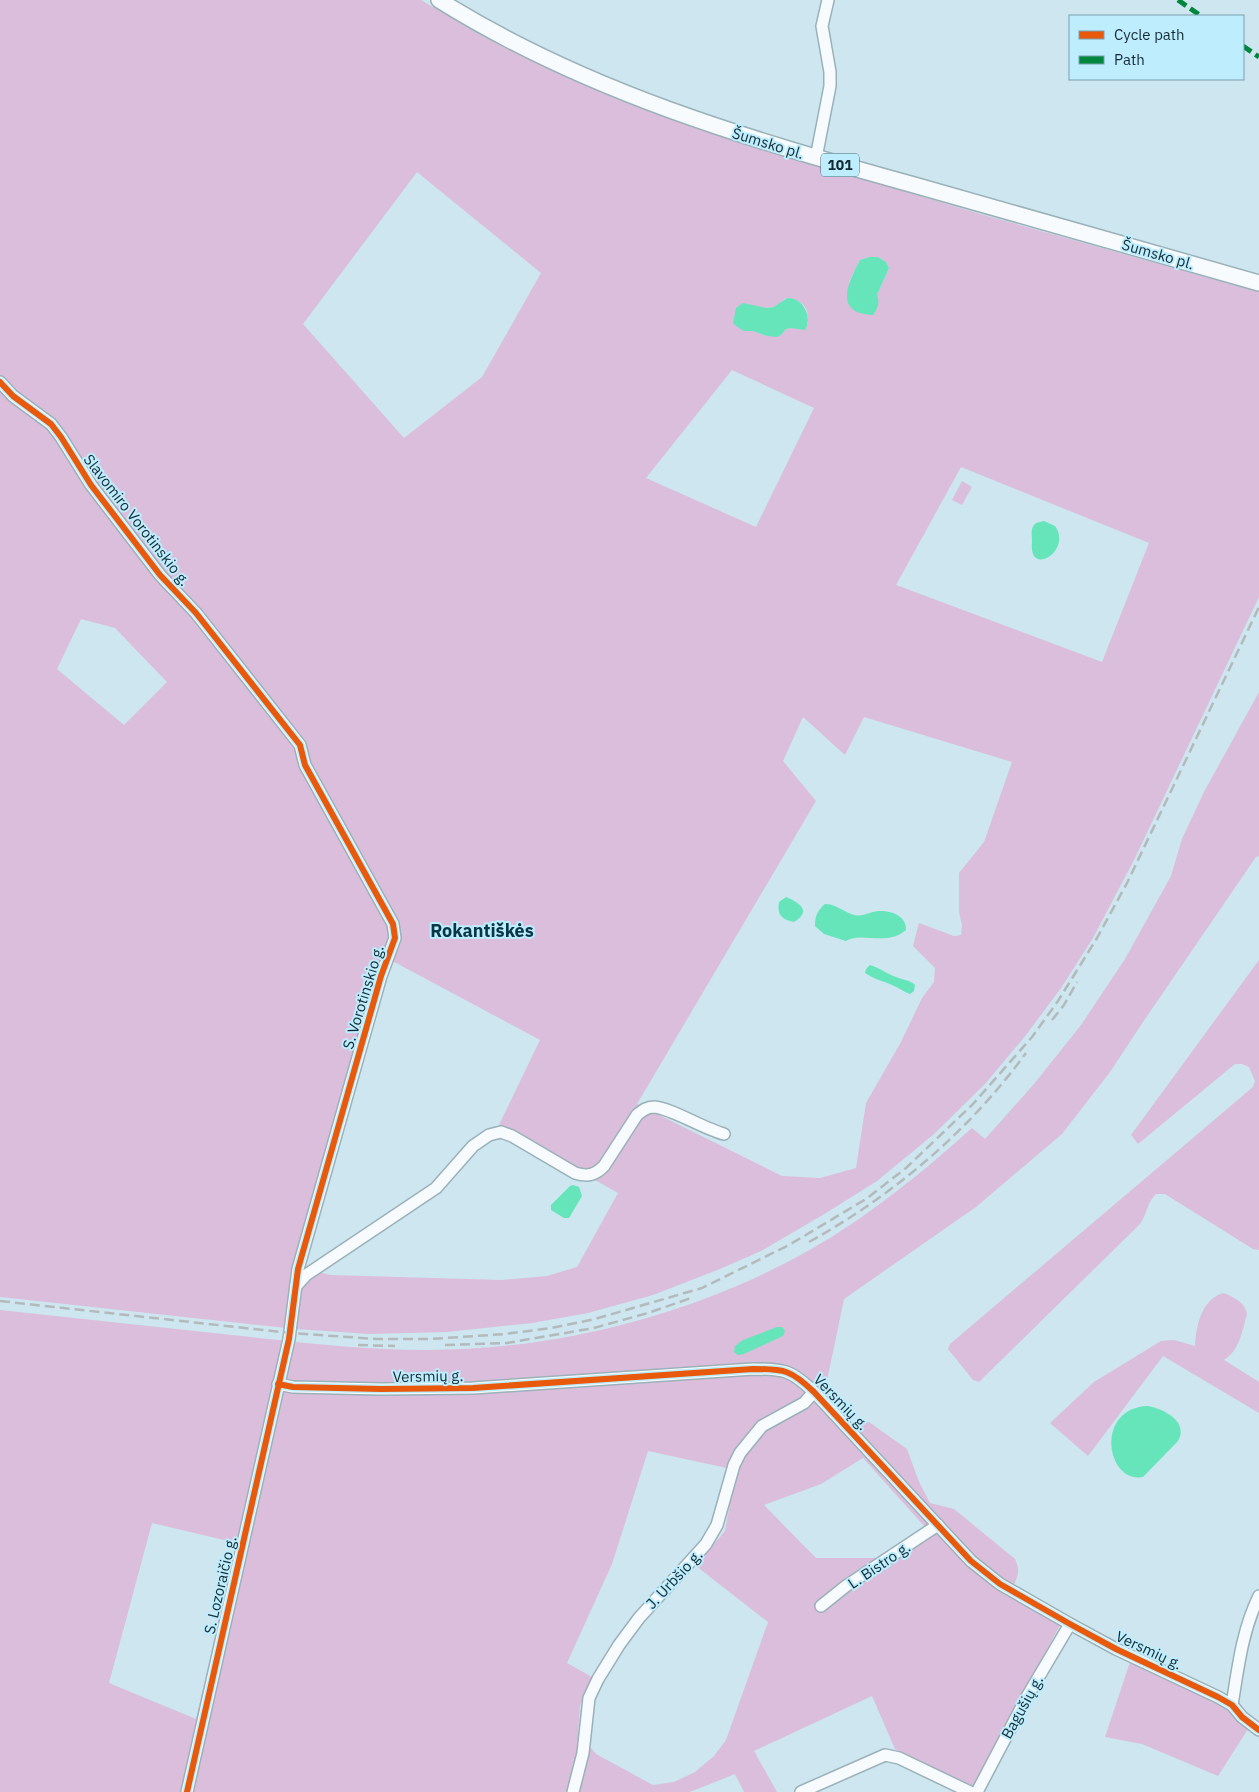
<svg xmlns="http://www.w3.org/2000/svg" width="1259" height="1792" font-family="'IBM Plex Sans',sans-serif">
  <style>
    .green { fill: #dbbedb; fill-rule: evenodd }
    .water { fill: #66e5ba }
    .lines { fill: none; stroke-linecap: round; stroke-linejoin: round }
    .minor-casing { stroke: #9ab1b9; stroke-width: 14 }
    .major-casing { stroke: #9ab1b9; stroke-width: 18 }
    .minor { stroke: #f8fbfd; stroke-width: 11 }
    .major { stroke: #f8fbfd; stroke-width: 15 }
    .rail { stroke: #b4babc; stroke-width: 2.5; stroke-dasharray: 10 5; stroke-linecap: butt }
    .quiet { stroke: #00873e; stroke-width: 5; stroke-dasharray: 10 5; stroke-linecap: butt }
    .cycleway-casing { stroke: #beedfe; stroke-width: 9 }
    .cycleway { stroke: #e8590c; stroke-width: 6 }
    .labels { text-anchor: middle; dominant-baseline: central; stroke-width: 4; stroke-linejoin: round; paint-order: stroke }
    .shield { fill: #beedfe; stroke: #466570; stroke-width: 1 }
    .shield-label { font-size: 14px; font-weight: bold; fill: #132b33 }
    .street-label { font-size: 15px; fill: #132b33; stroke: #beedfe }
    .quarter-label { font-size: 18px; font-weight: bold; fill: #083846; stroke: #beedfe }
  </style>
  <rect width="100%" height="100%" fill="#cde6ef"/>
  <g class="green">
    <path d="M0 0H421L484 37 538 64 610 96 694 128 980 214 1259 292V597L1134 860 1093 938 1061 988 1026 1035 985 1084 934 1134 877 1181 826 1213 761 1251 720 1269 653 1295 588 1313 532 1323 447 1332 369 1334 296 1329 0 1297ZM417 172 541 273 482 377 404 438 303 324ZM869 257H878L886 262 889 268 877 295 849 282 860 260ZM786 298C794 298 805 303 807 311 808 315 807 320 808 324L786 329 781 335 767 336 753 331 766 308 775 307ZM732 370 814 408 756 527 646 478ZM961 467 1149 543 1102 662 896 585ZM81 619 115 628 167 682 124 725 57 669ZM803 717 845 755 864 717 1012 762 984 842 959 873V912L962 925 961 935 954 936 919 923 913 946 935 968 934 982 922 998 901 1042 866 1103 856 1168 820 1178 782 1176 637 1104 816 801 783 761ZM385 957 540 1040 499 1125 618 1193 577 1267 547 1276 502 1280 330 1275 305 1268 332 1132Z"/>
    <polygon points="962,481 972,487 962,505 952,500"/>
    <path d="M1259 692V856L1256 857 1143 1022 1110 1072 1062 1134 976 1207 844 1299 824 1395 853 1426 869 1422 907 1449 919 1482 930 1503 954 1509 1015 1559C1023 1576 1013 1580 1011 1597L1060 1625 974 1787 895 1749 872 1696 754 1751 777 1792H744L735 1774 690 1792H0V1310C77 1318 155 1327 232 1335 297 1342 363 1350 428 1350 572 1350 731 1305 850 1225 893 1196 933 1163 972 1128L985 1139 1034 1084 1081 1025 1125 959 1171 876 1182 839 1204 792ZM648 1451 736 1470 725 1531 696 1566 768 1622 726 1740 714 1756 695 1772 674 1782 653 1785 596 1754 578 1733 580 1706 592 1677 567 1663 612 1564ZM863 1458 925 1527 878 1558H816L764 1505 821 1484ZM152 1523 237 1543 196 1719 109 1683Z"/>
    <path d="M1259 960V1250L1253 1249 1165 1194H1156C1147 1202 1147 1214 1140 1224L979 1382 973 1380 948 1349 950 1344 1253 1087 1255 1081 1249 1067 1242 1064H1235L1138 1144 1131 1135Z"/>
    <path d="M1223 1293C1232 1296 1246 1303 1247 1314 1242 1331 1240 1350 1224 1360L1259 1382V1413L1163 1356 1088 1456 1050 1423 1094 1382 1161 1341 1174 1340 1195 1346C1196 1327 1201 1300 1223 1293Z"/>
    <polygon points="1130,1662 1214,1701 1228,1708 1248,1729 1218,1776 1142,1744 1105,1737"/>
  </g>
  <g class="water">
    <path d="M869 257H878L886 262 889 268 877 295C880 303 878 308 873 315 833 313 848 283 860 260Z"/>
    <path d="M787 298C803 297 813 317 805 330L791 328 786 329 781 335 777 337 767 336 753 331H744L736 326 733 323 736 308 743 303 766 308 774 307Z"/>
    <path d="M1044 521 1055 526C1073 551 1028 578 1032 542 1032 534 1030 528 1036 523Z"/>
    <path d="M786 897C800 903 812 911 794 922 781 919 777 915 779 902Z"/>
    <path d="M825 904C836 904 844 912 854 915 862 917 870 912 878 911 891 910 907 916 906 930 886 947 861 931 846 941L824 934 815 926C815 916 817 911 825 904Z"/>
    <path d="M870 965C880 968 887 974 896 977 903 980 910 980 915 985L914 991 910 994C904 992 901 989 896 987 885 981 875 980 865 973L866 969Z"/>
    <polygon points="573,1185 579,1187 582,1196 569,1218 564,1218 551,1210 551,1205 570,1186"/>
    <polygon points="777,1327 782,1327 785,1331 783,1336 744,1354 738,1355 734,1352 735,1346 743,1340"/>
    <path d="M1148 1406C1164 1409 1189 1422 1178 1441L1143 1477C1106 1484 1094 1408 1148 1406Z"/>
  </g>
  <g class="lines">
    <defs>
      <g id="minor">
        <polyline points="816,158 830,86 830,72 822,26 828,0"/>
        <polyline points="0,382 13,396 51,424 61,437 91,485 160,575 196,613 300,745 305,765 393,924 395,938 381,976 298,1269 289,1339 187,1792"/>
        <path d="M296 1286 306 1275 436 1188 473 1146 489 1135 501 1132 512 1136 575 1173C588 1177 595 1175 604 1166L637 1115C642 1111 646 1107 654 1107 671 1108 704 1129 724 1134"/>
        <path d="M278 1384 293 1387 381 1389 473 1388 753 1369C785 1369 791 1370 814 1392L971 1561 1000 1584 1070 1624 1116 1649 1218 1697 1232 1705 1242 1717 1259 1730"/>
        <polyline points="821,1606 846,1586 938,1525"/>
        <path d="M1232 1705C1238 1668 1242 1631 1259 1596"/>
        <polyline points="573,1792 583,1753 589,1698 598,1679 619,1645 639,1618 706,1544 717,1525 734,1465 740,1453 762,1426 804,1403 814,1392"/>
        <polyline points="801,1792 885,1755 899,1758 970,1792"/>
        <polyline points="977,1792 1028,1695 1070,1624"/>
      </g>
      <path id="major" d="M439 0C586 92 748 139 914 185 1029 218 1144 250 1259 283"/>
    </defs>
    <use href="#minor" class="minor-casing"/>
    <use href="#major" class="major-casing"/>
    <use href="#minor" class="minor"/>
    <use href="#major" class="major"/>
    <g class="rail">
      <polyline points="1052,1020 1064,1005 1077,982"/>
      <path d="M809 1242C894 1195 969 1131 1026 1053"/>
      <polyline points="0,1301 290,1333 377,1339 430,1339 505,1334 551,1328 595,1319 702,1288 789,1245 866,1199 906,1168 973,1104 1032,1037 1058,1001 1097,938 1127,883 1259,607"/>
      <polyline points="358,1345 395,1346"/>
      <polyline points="445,1345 507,1343 594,1328 648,1313 694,1297"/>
    </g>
    <g class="quiet">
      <polyline points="1178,0 1201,16"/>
      <polyline points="1243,46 1259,57"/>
    </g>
    <defs>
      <g id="cycleway">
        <polyline points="0,382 13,396 51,424 61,437 91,485 160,575 196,613 300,745 305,765 393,924 395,938 381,976 298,1269 289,1339 187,1792"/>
        <path d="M278 1384 293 1387 381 1389 473 1388 753 1369C785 1369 791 1370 814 1392L971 1561 1000 1584 1070 1624 1116 1649 1218 1697 1232 1705 1242 1717 1259 1730"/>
      </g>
    </defs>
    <use href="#cycleway" class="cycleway-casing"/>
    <use href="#cycleway" class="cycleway"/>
  </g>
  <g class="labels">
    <rect class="shield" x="821" y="153.5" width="38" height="23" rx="4"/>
    <g class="shield-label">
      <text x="840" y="165">101</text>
    </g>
    <g class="street-label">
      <text transform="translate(768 143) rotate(17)">Šumsko pl.</text>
      <text transform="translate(1158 254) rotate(16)">Šumsko pl.</text>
      <text transform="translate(137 520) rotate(52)">Slavomiro Vorotinskio g.</text>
      <text transform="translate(363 997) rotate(-73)">S. Vorotinskio g.</text>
      <text transform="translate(428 1376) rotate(-1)">Versmių g.</text>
      <text transform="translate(841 1402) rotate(46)">Versmių g.</text>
      <text transform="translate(879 1565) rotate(-34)">L. Bistro g.</text>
      <text transform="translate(674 1579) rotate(-47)">J. Urbšio g.</text>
      <text transform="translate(220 1585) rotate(-77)">S. Lozoraičio g.</text>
      <text transform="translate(1149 1650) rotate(25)">Versmių g.</text>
      <text transform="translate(1022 1707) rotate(-61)">Bagušių g.</text>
    </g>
    <g class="quarter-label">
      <text x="482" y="930">Rokantiškės</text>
    </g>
  </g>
  <rect x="1069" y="15" width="175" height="65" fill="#beedfe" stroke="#7a9fad"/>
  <rect x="1079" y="31" width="25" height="8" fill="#e8590c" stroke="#7a9fad"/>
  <text x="1114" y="40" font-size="15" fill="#132b33">Cycle path</text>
  <rect x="1079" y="56" width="25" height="8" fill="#00873e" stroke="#7a9fad"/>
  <text x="1114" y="65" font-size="15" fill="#132b33">Path</text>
</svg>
